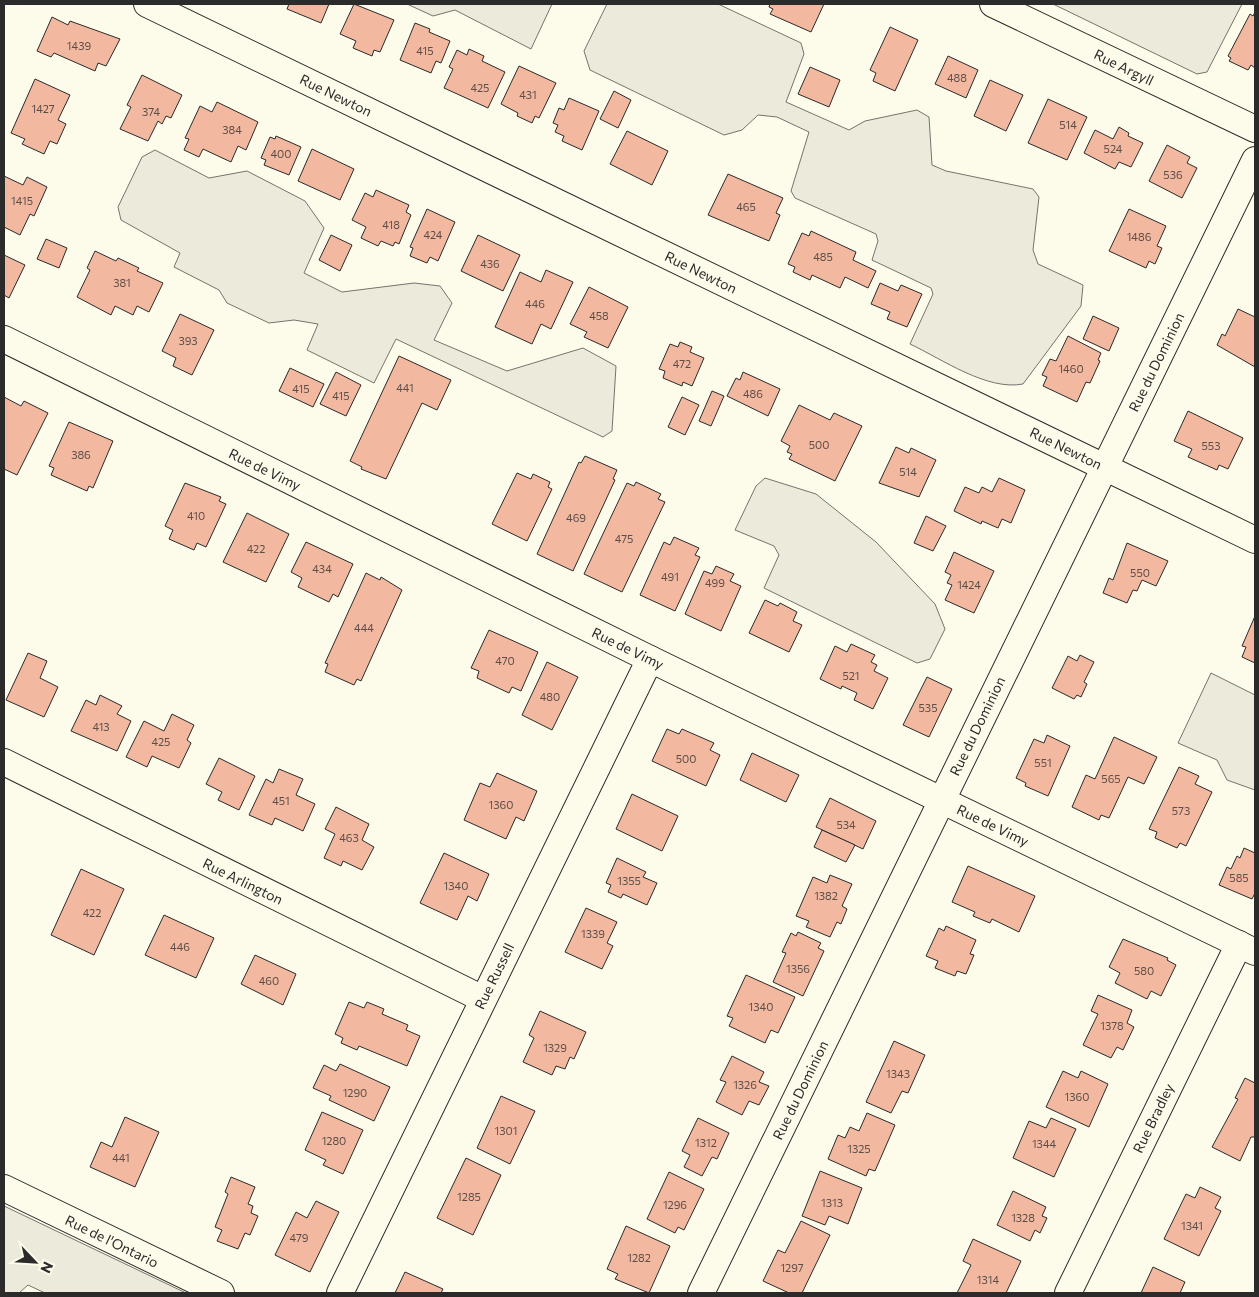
<svg xmlns="http://www.w3.org/2000/svg" width="1259" height="1297" font-family="Commissioner,sans-serif">
  <style>
    .green { fill: #ecebdb; stroke: #74746e }
    .building { fill: #f2b8a0; stroke: #2b2b2b }
    .lines { fill: none; stroke-linecap: round; stroke-linejoin: round }
    .minor-casing { stroke: #2b2b2b; stroke-width: 28 }
    .minor { stroke: #fdfbea; stroke-width: 26 }
    .labels { text-anchor: middle; dominant-baseline: central; stroke-width: 4; stroke-linejoin: round; paint-order: stroke }
    .number-label { font-size: 11px; fill: #5d4e48 }
    .street-label { font-size: 14px; fill: #2b2b2b; stroke: #fdfbea }
  </style>
  <rect width="100%" height="100%" fill="#fdfbea"/>
  <g class="green">
    <polygon points="407,4 552,4 531,49 455,10 433,16"/>
    <path d="M607 4H718L801 43 804 54 786 102 849 130 865 121 917 110 929 117 932 165 946 171 1033 189 1039 197 1033 250 1038 264 1083 285 1081 306 1023 384C987 391 942 359 910 344L933 294 931 288 872 260 878 241 876 234 795 198 791 191 809 132 777 117 758 115 742 130 724 135 590 70 584 51Z"/>
    <polygon points="1053,4 1242,4 1207,72 1197,74"/>
    <polygon points="155,150 209,178 247,171 305,201 324,228 304,273 342,292 414,283 440,286 452,303 434,340 507,371 583,348 616,366 612,431 603,437 396,339 374,383 307,350 318,324 294,320 269,323 227,303 219,290 174,267 180,253 121,220 118,207 142,157"/>
    <polygon points="765,478 816,494 876,542 935,604 945,629 930,659 917,663 764,588 779,555 774,546 735,530 756,486"/>
    <polygon points="1211,673 1255,695 1255,790 1227,780 1217,760 1178,743"/>
    <polygon points="4,1207 4,1206 186,1293 45,1293 28,1285 19,1293 4,1293"/>
  </g>
  <g class="building">
    <polygon points="289,4 329,4 321,23 287,9"/>
    <polygon points="354,4 394,20 380,52 374,50 372,56 353,48 356,41 340,34"/>
    <polygon points="770,4 824,4 811,32 770,14 773,9 769,7"/>
    <polygon points="1255,12 1255,68 1251,65 1248,70 1229,61 1231,58 1228,56 1250,14 1253,16"/>
    <polygon points="52,17 68,25 70,21 120,39 106,66 98,63 95,71 54,53 51,57 37,51"/>
    <polygon points="415,23 430,29 429,32 450,41 441,63 436,61 431,73 400,60"/>
    <polygon points="890,27 918,40 895,91 873,81 876,73 870,70"/>
    <polygon points="469,49 484,56 482,61 505,72 488,108 444,88 453,69 449,67 457,50 467,55"/>
    <polygon points="948,56 978,70 966,98 935,84"/>
    <polygon points="519,66 556,83 539,118 535,116 532,123 517,116 518,113 501,104"/>
    <polygon points="810,67 840,80 829,107 798,94"/>
    <polygon points="142,75 182,95 171,118 166,116 162,124 158,121 148,141 120,129 131,107 127,105"/>
    <polygon points="35,79 70,95 58,120 66,124 57,144 50,141 44,154 22,144 25,139 11,133"/>
    <polygon points="990,80 1023,95 1006,131 974,116"/>
    <polygon points="614,91 631,100 618,128 600,119"/>
    <polygon points="569,98 599,111 582,150 562,141 564,136 555,132 558,125 553,123 559,108 564,110"/>
    <polygon points="1048,99 1087,117 1067,160 1028,143"/>
    <polygon points="217,102 258,122 246,150 238,146 231,162 203,149 199,157 184,150 189,139 185,138 200,106 212,112"/>
    <polygon points="1119,127 1129,133 1128,136 1143,143 1131,167 1119,162 1115,169 1084,153 1095,130 1113,139"/>
    <polygon points="627,131 668,151 652,185 610,164"/>
    <polygon points="276,136 301,147 289,175 264,165 266,160 261,158 270,137 275,139"/>
    <polygon points="1167,145 1190,157 1187,163 1197,168 1182,198 1149,181"/>
    <polygon points="312,149 354,169 340,200 298,181"/>
    <polygon points="728,174 783,198 776,213 780,215 769,241 708,215"/>
    <polygon points="4,176 23,185 27,177 47,187 34,216 30,214 20,235 4,227"/>
    <polygon points="376,190 409,205 406,212 411,215 399,244 395,242 393,246 381,241 378,246 361,238 366,227 352,220 365,193 373,197"/>
    <polygon points="427,209 455,222 438,261 430,257 427,263 410,256 413,248 410,247"/>
    <polygon points="1129,209 1166,226 1157,246 1162,248 1155,264 1149,261 1146,268 1109,251"/>
    <polygon points="811,231 856,252 853,260 876,271 868,288 845,277 840,288 812,275 810,280 793,272 795,267 788,264 802,233 809,236"/>
    <polygon points="331,235 352,245 340,271 319,260"/>
    <polygon points="478,235 520,255 503,291 461,271"/>
    <polygon points="46,239 67,248 59,268 37,259"/>
    <polygon points="95,251 116,261 118,258 139,268 137,271 163,283 149,312 137,306 133,315 115,306 111,315 77,297 90,270 87,268"/>
    <polygon points="4,255 25,265 9,298 4,295"/>
    <polygon points="546,270 573,282 551,329 541,324 532,344 495,327 520,272 541,282"/>
    <polygon points="880,283 898,291 901,285 922,294 907,327 887,319 890,312 871,304"/>
    <polygon points="589,287 628,307 608,348 584,337 587,332 570,324"/>
    <polygon points="1238,309 1255,317 1255,367 1217,345 1222,334 1225,336"/>
    <polygon points="180,314 214,330 192,375 173,366 176,358 162,351"/>
    <polygon points="1093,316 1119,328 1109,351 1083,339"/>
    <polygon points="1068,336 1101,353 1098,360 1100,361 1090,383 1086,382 1077,402 1043,386 1047,377 1042,375 1050,359 1056,361"/>
    <polygon points="680,342 692,347 690,352 704,358 692,386 683,382 682,386 663,378 665,371 659,369 670,344 678,347"/>
    <polygon points="399,356 451,380 437,410 422,403 386,479 361,469 362,467 350,461"/>
    <polygon points="290,368 324,384 313,407 279,391"/>
    <polygon points="336,372 361,385 346,416 320,404"/>
    <polygon points="743,372 780,389 768,416 727,396 736,378 740,380"/>
    <polygon points="712,391 724,396 711,426 699,421"/>
    <polygon points="4,397 21,406 24,401 48,413 17,475 4,469"/>
    <polygon points="682,397 699,405 685,435 668,427"/>
    <polygon points="799,405 830,420 834,413 862,426 835,481 789,459 792,454 787,452 790,446 781,441"/>
    <polygon points="1188,411 1243,438 1228,469 1219,465 1217,470 1188,457 1192,449 1174,441"/>
    <polygon points="69,422 113,441 93,488 89,486 87,491 51,475 54,468 49,466"/>
    <polygon points="896,447 909,453 911,448 936,460 919,497 879,483"/>
    <polygon points="585,456 617,470 613,479 615,480 573,571 537,554 579,462 581,463"/>
    <polygon points="517,473 531,479 533,474 550,482 548,487 552,489 527,541 492,524"/>
    <polygon points="999,478 1025,490 1011,523 1002,519 998,528 982,521 981,524 954,511 965,487 979,493 982,487 992,492"/>
    <polygon points="636,482 661,494 658,499 665,502 622,592 584,574 627,483 634,486"/>
    <polygon points="185,483 221,497 219,501 226,504 206,547 197,543 194,550 169,539 173,530 165,526"/>
    <polygon points="247,513 289,534 266,582 223,562"/>
    <polygon points="926,516 946,526 933,551 914,543"/>
    <polygon points="674,537 699,548 695,555 700,557 675,611 640,595 664,542 670,545"/>
    <polygon points="306,542 353,564 338,597 333,594 329,602 298,587 302,578 291,572"/>
    <polygon points="1127,543 1168,561 1156,586 1142,580 1137,591 1133,590 1127,603 1103,593 1109,578 1113,580"/>
    <polygon points="954,552 994,571 974,613 945,600 952,585 947,583 951,575 945,572"/>
    <polygon points="716,566 734,574 730,581 741,586 721,631 685,614 704,571 712,574"/>
    <polygon points="366,573 380,580 381,577 402,590 361,681 357,679 354,685 325,672 328,664 325,663"/>
    <polygon points="765,600 778,606 780,603 797,612 793,621 802,625 789,652 749,633"/>
    <polygon points="1255,616 1255,663 1242,657 1246,647 1242,646"/>
    <polygon points="489,630 538,652 521,691 512,687 509,693 477,678 479,671 471,668"/>
    <polygon points="851,644 875,655 871,662 877,665 874,671 888,678 873,709 854,700 857,693 842,686 841,689 820,679 835,646 847,652"/>
    <polygon points="28,653 47,661 40,678 58,687 44,717 6,700"/>
    <polygon points="1080,655 1094,662 1084,682 1087,684 1081,697 1077,695 1074,699 1052,688 1068,656 1077,661"/>
    <polygon points="547,662 578,677 552,730 522,715"/>
    <polygon points="927,677 952,689 929,737 903,725"/>
    <polygon points="100,695 122,706 117,714 131,721 117,751 71,731 86,700 96,705"/>
    <polygon points="172,714 194,725 187,740 191,743 179,768 152,756 147,767 126,757 144,721 164,731"/>
    <polygon points="667,729 679,734 682,729 714,743 710,750 720,755 706,786 652,761"/>
    <polygon points="1047,735 1070,746 1048,796 1025,786 1026,783 1016,778 1034,739 1044,743"/>
    <polygon points="1114,737 1157,757 1144,784 1128,777 1109,818 1101,815 1099,820 1072,807 1086,775 1095,779"/>
    <polygon points="752,753 799,775 786,802 740,780"/>
    <polygon points="219,758 255,776 239,810 218,800 222,792 206,784"/>
    <polygon points="1179,767 1199,776 1195,784 1212,792 1186,846 1180,843 1177,848 1155,838 1157,832 1149,829"/>
    <polygon points="279,769 303,779 296,795 315,804 303,831 275,818 272,825 249,815 266,779 273,783"/>
    <polygon points="497,773 537,791 524,821 516,817 506,839 464,820 480,783 490,787"/>
    <polygon points="632,794 678,816 662,851 616,829"/>
    <polygon points="830,798 876,821 863,849 816,827"/>
    <polygon points="336,807 369,824 362,840 374,847 362,870 343,861 341,866 324,858 335,834 325,829"/>
    <polygon points="822,830 855,845 846,862 814,847"/>
    <polygon points="1244,848 1255,853 1255,893 1252,899 1219,885 1227,867 1231,869 1237,856 1240,858"/>
    <polygon points="444,853 489,874 477,901 468,896 457,920 420,903"/>
    <polygon points="617,858 646,872 643,877 657,883 647,905 623,894 621,898 608,892 611,885 606,883"/>
    <polygon points="968,866 1035,896 1019,932 992,919 990,923 973,916 975,912 952,902"/>
    <polygon points="81,869 124,889 94,955 51,935"/>
    <polygon points="830,875 852,884 842,906 847,909 841,924 837,922 830,937 806,927 809,921 796,916 813,877 827,883"/>
    <polygon points="586,908 617,922 607,943 613,946 602,969 565,952"/>
    <polygon points="164,915 214,938 196,978 145,955"/>
    <polygon points="946,926 976,940 970,954 974,955 966,974 957,971 955,976 935,968 938,961 926,956 939,928 944,931"/>
    <polygon points="798,932 821,943 818,948 824,951 803,996 773,982 786,953 782,952 791,933 796,936"/>
    <polygon points="1123,939 1168,958 1167,960 1176,965 1161,996 1151,991 1147,999 1115,983 1120,973 1109,967"/>
    <polygon points="255,955 296,974 283,1005 241,984"/>
    <polygon points="746,975 795,997 778,1033 771,1030 765,1043 729,1026 733,1018 727,1016"/>
    <polygon points="1098,995 1132,1010 1127,1023 1134,1027 1123,1050 1117,1047 1111,1058 1083,1045 1098,1014 1091,1011"/>
    <polygon points="349,1002 364,1008 367,1002 384,1009 382,1014 408,1025 406,1030 420,1036 407,1066 359,1046 357,1050 341,1043 343,1038 335,1034"/>
    <polygon points="540,1011 586,1032 574,1059 570,1057 565,1069 556,1066 552,1075 523,1062 534,1038 529,1035"/>
    <polygon points="894,1041 925,1055 908,1093 902,1091 891,1113 866,1102"/>
    <polygon points="732,1056 764,1072 759,1082 769,1086 759,1105 749,1101 742,1115 716,1102 726,1082 720,1080"/>
    <polygon points="340,1064 390,1087 374,1121 329,1100 331,1096 313,1088 324,1065 336,1071"/>
    <polygon points="1063,1071 1078,1078 1081,1071 1108,1084 1089,1127 1046,1107"/>
    <polygon points="1245,1078 1255,1083 1255,1137 1251,1137 1240,1161 1212,1147 1238,1099 1235,1098"/>
    <polygon points="501,1096 535,1111 510,1164 477,1148"/>
    <polygon points="322,1112 363,1130 343,1174 323,1165 326,1160 305,1150"/>
    <polygon points="867,1113 895,1125 875,1171 869,1169 866,1176 828,1159 838,1135 845,1138 850,1127 859,1131"/>
    <polygon points="125,1117 159,1132 135,1187 90,1167 101,1142 112,1147"/>
    <polygon points="698,1118 729,1133 717,1159 712,1157 702,1176 684,1167 690,1155 682,1151"/>
    <polygon points="1051,1118 1076,1129 1054,1177 1013,1158 1029,1121 1046,1128"/>
    <polygon points="466,1158 501,1175 473,1235 437,1218"/>
    <polygon points="820,1171 862,1188 848,1224 829,1216 825,1225 802,1216"/>
    <polygon points="669,1172 704,1189 684,1230 678,1227 675,1233 647,1219"/>
    <polygon points="231,1177 255,1187 248,1204 253,1206 251,1213 258,1216 250,1235 245,1233 238,1249 217,1241 222,1230 215,1227 228,1194 225,1192"/>
    <polygon points="1200,1187 1221,1197 1215,1208 1221,1211 1199,1256 1164,1239 1186,1194 1195,1198"/>
    <polygon points="1013,1191 1046,1207 1042,1216 1047,1218 1040,1233 1035,1230 1030,1241 997,1225"/>
    <polygon points="316,1201 339,1212 310,1272 275,1255 296,1212 307,1218"/>
    <polygon points="801,1221 830,1235 802,1293 789,1293 763,1281 778,1250 785,1253"/>
    <polygon points="626,1226 670,1246 649,1293 615,1279 618,1274 607,1269"/>
    <polygon points="973,1239 1021,1261 1006,1293 957,1293 971,1265 963,1261"/>
    <polygon points="1153,1267 1185,1282 1180,1293 1141,1293"/>
    <polygon points="405,1272 443,1289 441,1293 395,1293"/>
  </g>
  <g class="lines">
    <defs>
      <g id="minor">
        <polyline points="147,4 1255,540"/>
        <polyline points="993,4 1255,129"/>
        <polyline points="4,339 650,659 1255,952"/>
        <polyline points="4,762 483,999"/>
        <polyline points="4,1188 221,1293"/>
        <polyline points="340,1293 650,659"/>
        <polyline points="701,1293 1255,160"/>
        <polyline points="1068,1293 1239,944"/>
      </g>
    </defs>
    <use href="#minor" class="minor-casing"/>
    <use href="#minor" class="minor"/>
  </g>
  <g class="labels">
    <g class="number-label">
      <text x="79" y="45">1439</text>
      <text x="425" y="50">415</text>
      <text x="957" y="77">488</text>
      <text x="480" y="87">425</text>
      <text x="528" y="94">431</text>
      <text x="43" y="108">1427</text>
      <text x="151" y="111">374</text>
      <text x="1068" y="124">514</text>
      <text x="232" y="129">384</text>
      <text x="1113" y="148">524</text>
      <text x="281" y="153">400</text>
      <text x="1173" y="174">536</text>
      <text x="22" y="200">1415</text>
      <text x="746" y="206">465</text>
      <text x="391" y="224">418</text>
      <text x="433" y="234">424</text>
      <text x="1139" y="236">1486</text>
      <text x="823" y="256">485</text>
      <text x="490" y="263">436</text>
      <text x="122" y="282">381</text>
      <text x="535" y="303">446</text>
      <text x="599" y="315">458</text>
      <text x="188" y="340">393</text>
      <text x="682" y="363">472</text>
      <text x="1071" y="368">1460</text>
      <text x="405" y="387">441</text>
      <text x="301" y="388">415</text>
      <text x="753" y="393">486</text>
      <text x="341" y="395">415</text>
      <text x="819" y="444">500</text>
      <text x="1211" y="445">553</text>
      <text x="81" y="454">386</text>
      <text x="908" y="471">514</text>
      <text x="196" y="515">410</text>
      <text x="576" y="517">469</text>
      <text x="624" y="538">475</text>
      <text x="256" y="548">422</text>
      <text x="322" y="568">434</text>
      <text x="1140" y="572">550</text>
      <text x="670" y="576">491</text>
      <text x="715" y="582">499</text>
      <text x="969" y="584">1424</text>
      <text x="364" y="627">444</text>
      <text x="505" y="660">470</text>
      <text x="851" y="675">521</text>
      <text x="550" y="696">480</text>
      <text x="928" y="707">535</text>
      <text x="101" y="726">413</text>
      <text x="161" y="741">425</text>
      <text x="686" y="758">500</text>
      <text x="1043" y="762">551</text>
      <text x="1111" y="778">565</text>
      <text x="281" y="800">451</text>
      <text x="501" y="804">1360</text>
      <text x="1181" y="810">573</text>
      <text x="846" y="824">534</text>
      <text x="349" y="837">463</text>
      <text x="1239" y="877">585</text>
      <text x="629" y="880">1355</text>
      <text x="456" y="885">1340</text>
      <text x="826" y="895">1382</text>
      <text x="92" y="912">422</text>
      <text x="593" y="933">1339</text>
      <text x="180" y="946">446</text>
      <text x="798" y="968">1356</text>
      <text x="1144" y="970">580</text>
      <text x="269" y="980">460</text>
      <text x="761" y="1006">1340</text>
      <text x="1112" y="1025">1378</text>
      <text x="555" y="1047">1329</text>
      <text x="898" y="1073">1343</text>
      <text x="745" y="1084">1326</text>
      <text x="355" y="1092">1290</text>
      <text x="1077" y="1096">1360</text>
      <text x="506" y="1130">1301</text>
      <text x="334" y="1140">1280</text>
      <text x="706" y="1142">1312</text>
      <text x="1044" y="1143">1344</text>
      <text x="859" y="1148">1325</text>
      <text x="121" y="1157">441</text>
      <text x="469" y="1196">1285</text>
      <text x="832" y="1202">1313</text>
      <text x="675" y="1204">1296</text>
      <text x="1023" y="1217">1328</text>
      <text x="1192" y="1225">1341</text>
      <text x="299" y="1237">479</text>
      <text x="639" y="1257">1282</text>
      <text x="792" y="1267">1297</text>
      <text x="988" y="1279">1314</text>
    </g>
    <g class="street-label">
      <text transform="translate(1124 67) rotate(26)">Rue Argyll</text>
      <text transform="translate(336 95) rotate(26)">Rue Newton</text>
      <text transform="translate(701 272) rotate(26)">Rue Newton</text>
      <text transform="translate(1156 362) rotate(-64)">Rue du Dominion</text>
      <text transform="translate(1066 448) rotate(26)">Rue Newton</text>
      <text transform="translate(265 469) rotate(26)">Rue de Vimy</text>
      <text transform="translate(628 648) rotate(26)">Rue de Vimy</text>
      <text transform="translate(977 726) rotate(-64)">Rue du Dominion</text>
      <text transform="translate(993 825) rotate(26)">Rue de Vimy</text>
      <text transform="translate(243 881) rotate(26)">Rue Arlington</text>
      <text transform="translate(494 976) rotate(-64)">Rue Russell</text>
      <text transform="translate(800 1090) rotate(-64)">Rue du Dominion</text>
      <text transform="translate(1153 1118) rotate(-64)">Rue Bradley</text>
      <text transform="translate(112 1241) rotate(26)">Rue de l'Ontario</text>
    </g>
  </g>
  <rect width="1259" height="1297" fill="none" stroke="#2b2b2b" stroke-width="10"/>
  <g transform="translate(35 1262) rotate(115)" stroke="#fdfbea" stroke-width="4" paint-order="stroke">
  <path d="M0-4L9 19L0 12L-9 19Z" fill="#2b2b2b"/>
  <text y="-8" font-size="14" font-weight="bold" text-anchor="middle" fill="#2b2b2b">N</text>
  </g>
</svg>
